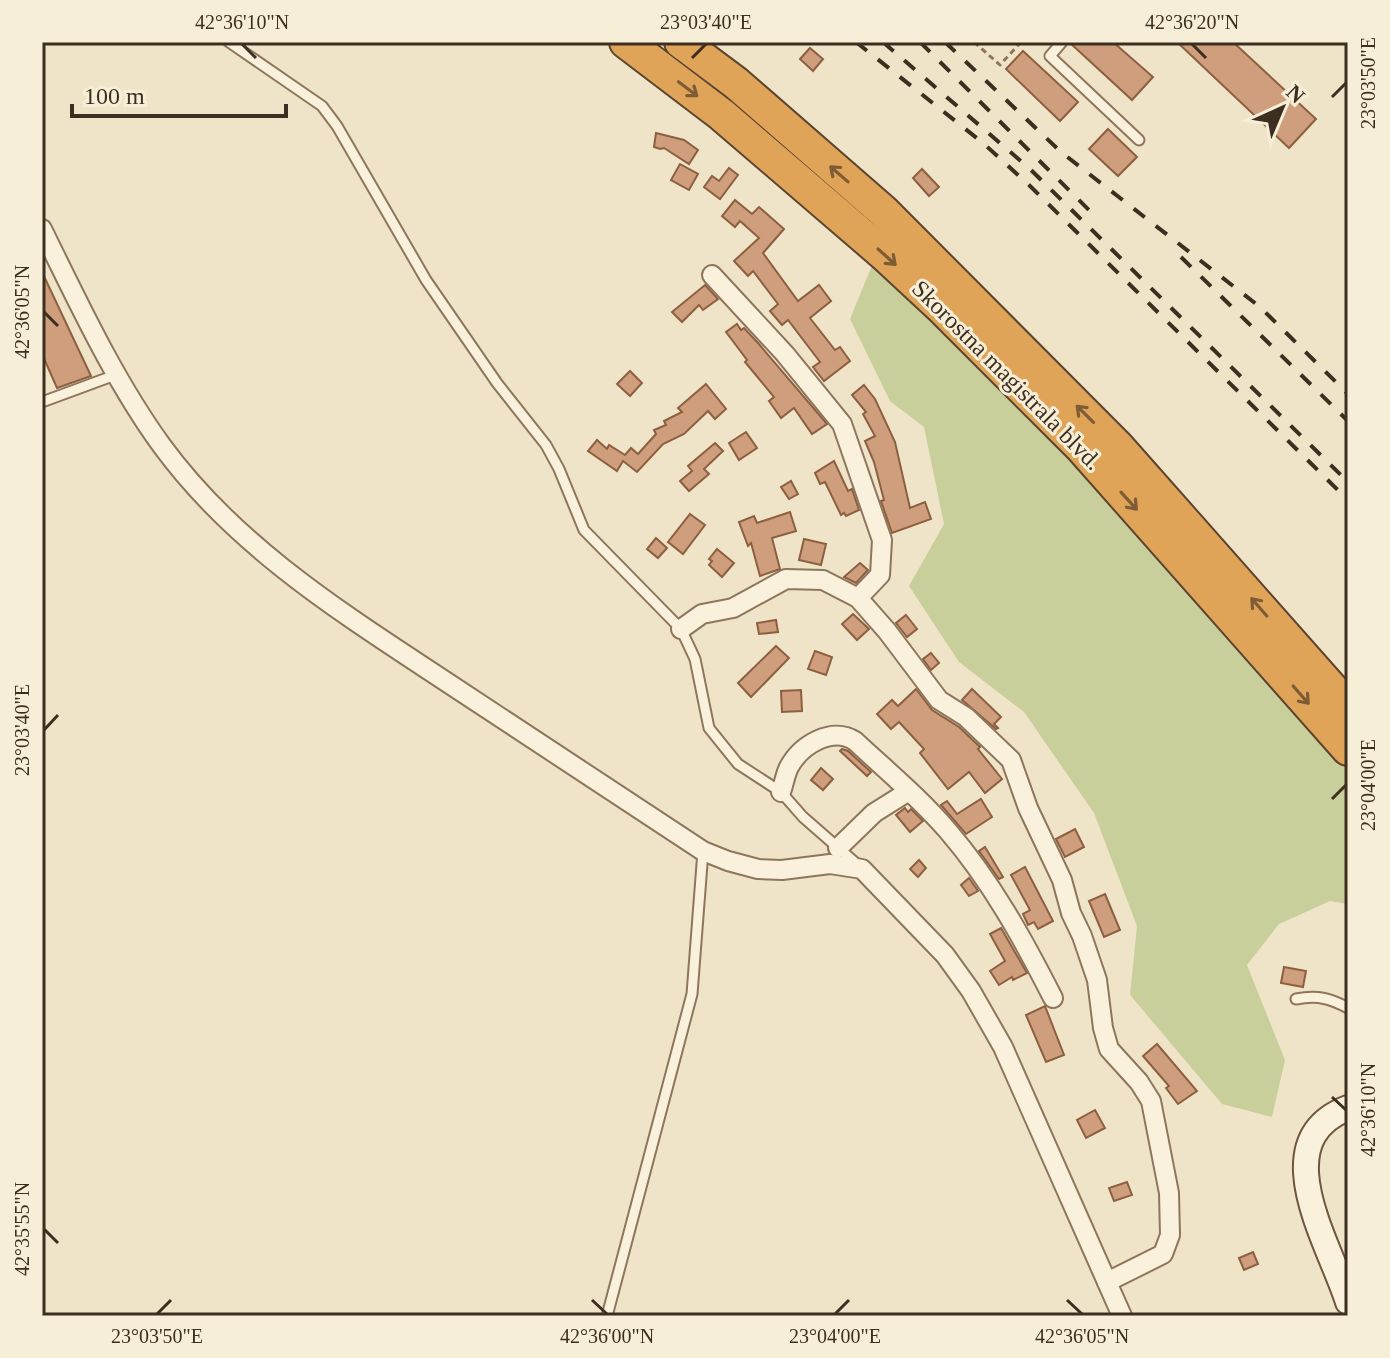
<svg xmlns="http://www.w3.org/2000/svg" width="1390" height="1358" font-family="'Times New Roman',serif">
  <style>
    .green { fill: #c9cf9b }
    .building { fill: #cf9f7d; stroke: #8d5f41; stroke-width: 2 }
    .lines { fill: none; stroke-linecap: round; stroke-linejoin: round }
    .lane-casing { stroke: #8d765c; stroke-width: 13 }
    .street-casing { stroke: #8d765c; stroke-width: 22 }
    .secondary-casing { stroke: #6f573f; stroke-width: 28 }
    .highway-casing { stroke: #5b4430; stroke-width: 36 }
    .path { stroke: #8d765c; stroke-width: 3; stroke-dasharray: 6 4; stroke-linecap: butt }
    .lane { stroke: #faf1dc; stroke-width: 9 }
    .street { stroke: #faf1dc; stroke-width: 18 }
    .secondary { stroke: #faf1dc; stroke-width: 24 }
    .highway { stroke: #e0a458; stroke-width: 32 }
    .rail { stroke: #3d2e20; stroke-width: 4; stroke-dasharray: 14 14; stroke-linecap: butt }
    .oneway { stroke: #7e5d36 }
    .ticks { fill: none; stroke: #3d2e20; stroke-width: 3 }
    .labels { text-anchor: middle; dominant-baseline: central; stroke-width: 6; stroke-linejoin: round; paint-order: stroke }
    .street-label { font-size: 24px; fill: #3d2e20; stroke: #f7eed8 }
    .neatline { fill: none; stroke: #3d2e20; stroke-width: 3 }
    .ticks-label { font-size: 20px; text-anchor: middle; fill: #3d2e20 }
  </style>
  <rect width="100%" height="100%" fill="#f0e4c8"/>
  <polygon class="green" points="873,263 1040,429 1157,554 1348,772 1348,904 1330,901 1279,924 1247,965 1285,1060 1272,1117 1222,1104 1130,995 1137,926 1094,813 1024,712 959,662 909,586 944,524 924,427 890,401 850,319"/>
  <g class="building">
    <polygon points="1069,42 1113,42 1153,77 1132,100"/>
    <polygon points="1177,42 1233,42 1316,119 1289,148"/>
    <polygon points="810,48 823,59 813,71 800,59"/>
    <polygon points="1023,51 1078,102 1060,121 1006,69"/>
    <polygon points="1108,129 1137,157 1118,176 1089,149"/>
    <polygon points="656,133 684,140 698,150 689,164 664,148 660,149 654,147"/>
    <polygon points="680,164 698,174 689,190 671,180"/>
    <polygon points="729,168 738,175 720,199 704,187 712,176 719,181"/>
    <polygon points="922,169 939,187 929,196 913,178"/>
    <polygon points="735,200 752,214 759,207 784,229 763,253 798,301 819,285 831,301 810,318 835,350 840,347 850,361 824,381 813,367 820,362 788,320 782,325 770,311 778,304 753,271 748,276 734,261 759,238 740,221 735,227 722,216"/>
    <polygon points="42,272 91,376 57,388 42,354"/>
    <polygon points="705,285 718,299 703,310 699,305 682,322 672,312"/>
    <polygon points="737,324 741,330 744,328 758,343 827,424 812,434 794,408 781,418 769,401 774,397 745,362 747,360 726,332"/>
    <polygon points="630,371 642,383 630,396 617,384"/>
    <polygon points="706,384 726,409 715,419 708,411 684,434 663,444 637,472 623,461 617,471 588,451 597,440 607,449 609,445 625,455 631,448 638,454 656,434 654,430 666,425 664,421 682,412 678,408"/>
    <polygon points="864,385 875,399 895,442 910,508 925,502 931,519 892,533 881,501 884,500 874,462 865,441 875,436 863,414 866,412 852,395"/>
    <polygon points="746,432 757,448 739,460 729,443"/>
    <polygon points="715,443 723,451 704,469 709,474 689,491 680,481 692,471 688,466"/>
    <polygon points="834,461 848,491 852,489 859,510 846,516 844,513 841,515 825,482 820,484 815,473"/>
    <polygon points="791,481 798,494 789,499 781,487"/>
    <polygon points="790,512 796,531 772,538 780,569 760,576 751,543 748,546 739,522 754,516 757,523"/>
    <polygon points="690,514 705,525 683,554 668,542"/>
    <polygon points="656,538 667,548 658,558 647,549"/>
    <polygon points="804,539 826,544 821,565 799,560"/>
    <polygon points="717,549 734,563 722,577 709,565 712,561 709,559"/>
    <polygon points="860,563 868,570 856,583 844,577"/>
    <polygon points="853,614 869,629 857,640 842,624"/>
    <polygon points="906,615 917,629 907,637 896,623"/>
    <polygon points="776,620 778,632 759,634 757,623"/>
    <polygon points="776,646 789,658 751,697 738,683"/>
    <polygon points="815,651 832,657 826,675 808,669"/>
    <polygon points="931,653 939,663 931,670 923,659"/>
    <polygon points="916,689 932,710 959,727 980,747 978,749 1002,779 985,793 969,772 948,789 920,753 924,749 899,722 891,729 877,714 892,700 898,706"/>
    <polygon points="972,689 1001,717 994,724 998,728 996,729 962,700"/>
    <polygon points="801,690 802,711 782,712 781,691"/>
    <polygon points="842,749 848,751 871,772 867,776 840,751"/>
    <polygon points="821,768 833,779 823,790 811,780"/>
    <polygon points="981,799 992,817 966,834 941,805 947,801 957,814"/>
    <polygon points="905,808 908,812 911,809 923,821 910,832 896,815"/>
    <polygon points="1075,829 1084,847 1065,857 1056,839"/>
    <polygon points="985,847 1003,877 999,879 979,851"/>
    <polygon points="919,860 926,868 918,877 910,869"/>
    <polygon points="1025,867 1053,921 1038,929 1034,922 1028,925 1023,914 1030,910 1011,875"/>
    <polygon points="969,878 978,891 969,896 961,885"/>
    <polygon points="1105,894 1120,930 1104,937 1089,901"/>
    <polygon points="1001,928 1027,973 1013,980 1012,977 999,985 990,971 1005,961 990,934"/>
    <polygon points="1284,967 1306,971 1303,987 1281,983"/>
    <polygon points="1045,1006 1064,1055 1046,1062 1026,1015"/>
    <polygon points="1157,1044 1197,1091 1178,1104 1166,1088 1169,1086 1143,1056"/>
    <polygon points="1095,1110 1105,1128 1086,1138 1077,1120"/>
    <polygon points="1127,1182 1132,1195 1114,1201 1109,1188"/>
    <polygon points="1253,1252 1258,1264 1244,1270 1239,1258"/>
  </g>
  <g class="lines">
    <defs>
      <g id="lane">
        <polyline points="229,42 322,106 337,126 426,280 497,383 546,445 559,469 584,530 681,629 695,659 709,728 738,764 781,792 803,817 859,866"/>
        <polyline points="1062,42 1050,56 1139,140"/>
        <polyline points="42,402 118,374"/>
        <path d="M1296 999C1317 995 1330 998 1348 1008"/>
        <polyline points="607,1316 692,994 703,851"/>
      </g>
      <g id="street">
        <path d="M42 229C78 302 114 380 162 446 236 547 342 613 445 681 531 738 617 794 703 851L728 861 758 869 782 870 830 864 862 869 945 955 971 991 1003 1047 1122 1316"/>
        <polyline points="712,275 785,354 842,424 882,540 880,575 858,598"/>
        <polyline points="681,629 702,614 733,608 786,579 823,580 858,598 887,631 939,700 966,717 1011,760 1028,808 1062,880 1071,913 1082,936 1097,980 1103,1028 1109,1049 1139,1082 1151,1101 1169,1193 1170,1235 1163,1254 1107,1282"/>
        <path d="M781 792C784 784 785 775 789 767 801 745 832 726 855 741 886 770 920 798 948 831 991 881 1023 939 1053 998"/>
        <polyline points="838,848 874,813 909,791"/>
      </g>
      <path id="secondary" d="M1348 1108C1263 1141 1330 1244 1348 1302"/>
      <g id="highway">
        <polyline points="626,42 722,115 885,255 941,307 1081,447 1348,749"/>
        <polyline points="681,42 736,83 883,211 1118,447 1348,707"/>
      </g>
    </defs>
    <use href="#lane" class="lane-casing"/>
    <use href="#street" class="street-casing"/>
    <use href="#secondary" class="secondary-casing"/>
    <use href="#highway" class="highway-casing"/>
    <polyline class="path" points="974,42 1000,65 1021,42"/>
    <use href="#lane" class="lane"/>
    <use href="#street" class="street"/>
    <use href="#secondary" class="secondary"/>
    <use href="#highway" class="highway"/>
    <g class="rail">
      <polyline points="856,42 983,143 1029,185 1348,500"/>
      <polyline points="883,42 1030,169 1348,482"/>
      <polyline points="920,42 1098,219"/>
      <polyline points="945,42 1061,152 1260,307 1348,394"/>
      <polyline points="1181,257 1348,421"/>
    </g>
  </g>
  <defs><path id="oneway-shaft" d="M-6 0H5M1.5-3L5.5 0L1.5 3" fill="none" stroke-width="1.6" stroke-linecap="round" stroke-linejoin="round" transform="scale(2)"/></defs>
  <g class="oneway">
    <use href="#oneway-shaft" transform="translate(688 89) rotate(37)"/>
    <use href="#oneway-shaft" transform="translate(839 174) rotate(-139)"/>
    <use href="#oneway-shaft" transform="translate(887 257) rotate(42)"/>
    <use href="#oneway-shaft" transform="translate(1085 414) rotate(-135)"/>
    <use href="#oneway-shaft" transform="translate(1129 501) rotate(48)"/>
    <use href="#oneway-shaft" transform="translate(1259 607) rotate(-131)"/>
    <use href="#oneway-shaft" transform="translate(1301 695) rotate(49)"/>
  </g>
  <path class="ticks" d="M242 44 256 58M1192 44 1206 58M692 58 706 44M1332 97 1346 83M44 312 58 326M44 730 58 715M1332 799 1346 785M1332 1097 1346 1110M44 1229 58 1243M592 1300 607 1314M1067 1300 1082 1314M157 1314 171 1300M835 1314 849 1300"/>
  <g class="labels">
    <g class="street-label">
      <text transform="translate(1007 375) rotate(45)">Skorostna magistrala blvd.</text>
    </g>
  </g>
  <rect width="1390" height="1358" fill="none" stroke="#f7eed8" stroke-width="88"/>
  <g transform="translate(1282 108) rotate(44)" stroke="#f7eed8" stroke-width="6" paint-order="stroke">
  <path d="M0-6L14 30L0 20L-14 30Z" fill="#3d2e20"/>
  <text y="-12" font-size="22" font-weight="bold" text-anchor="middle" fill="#3d2e20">N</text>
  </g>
  <path d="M72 104v12h214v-12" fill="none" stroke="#3d2e20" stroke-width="4"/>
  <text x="84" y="104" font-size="24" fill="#3d2e20" stroke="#f7eed8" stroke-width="6" paint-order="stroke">100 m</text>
  <rect x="44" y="44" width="1302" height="1270" class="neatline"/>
  <g class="ticks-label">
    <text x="242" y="29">42°36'10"N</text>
    <text x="706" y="29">23°03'40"E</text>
    <text x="1192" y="29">42°36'20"N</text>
    <text transform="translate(1368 83) rotate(-90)" y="7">23°03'50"E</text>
    <text transform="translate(22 312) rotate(-90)" y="7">42°36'05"N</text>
    <text transform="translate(22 730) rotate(-90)" y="7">23°03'40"E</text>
    <text transform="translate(1368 785) rotate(-90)" y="7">23°04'00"E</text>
    <text transform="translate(1368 1110) rotate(-90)" y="7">42°36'10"N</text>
    <text transform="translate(22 1229) rotate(-90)" y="7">42°35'55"N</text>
    <text x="157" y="1343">23°03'50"E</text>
    <text x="607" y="1343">42°36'00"N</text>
    <text x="835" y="1343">23°04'00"E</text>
    <text x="1082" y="1343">42°36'05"N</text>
  </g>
</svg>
